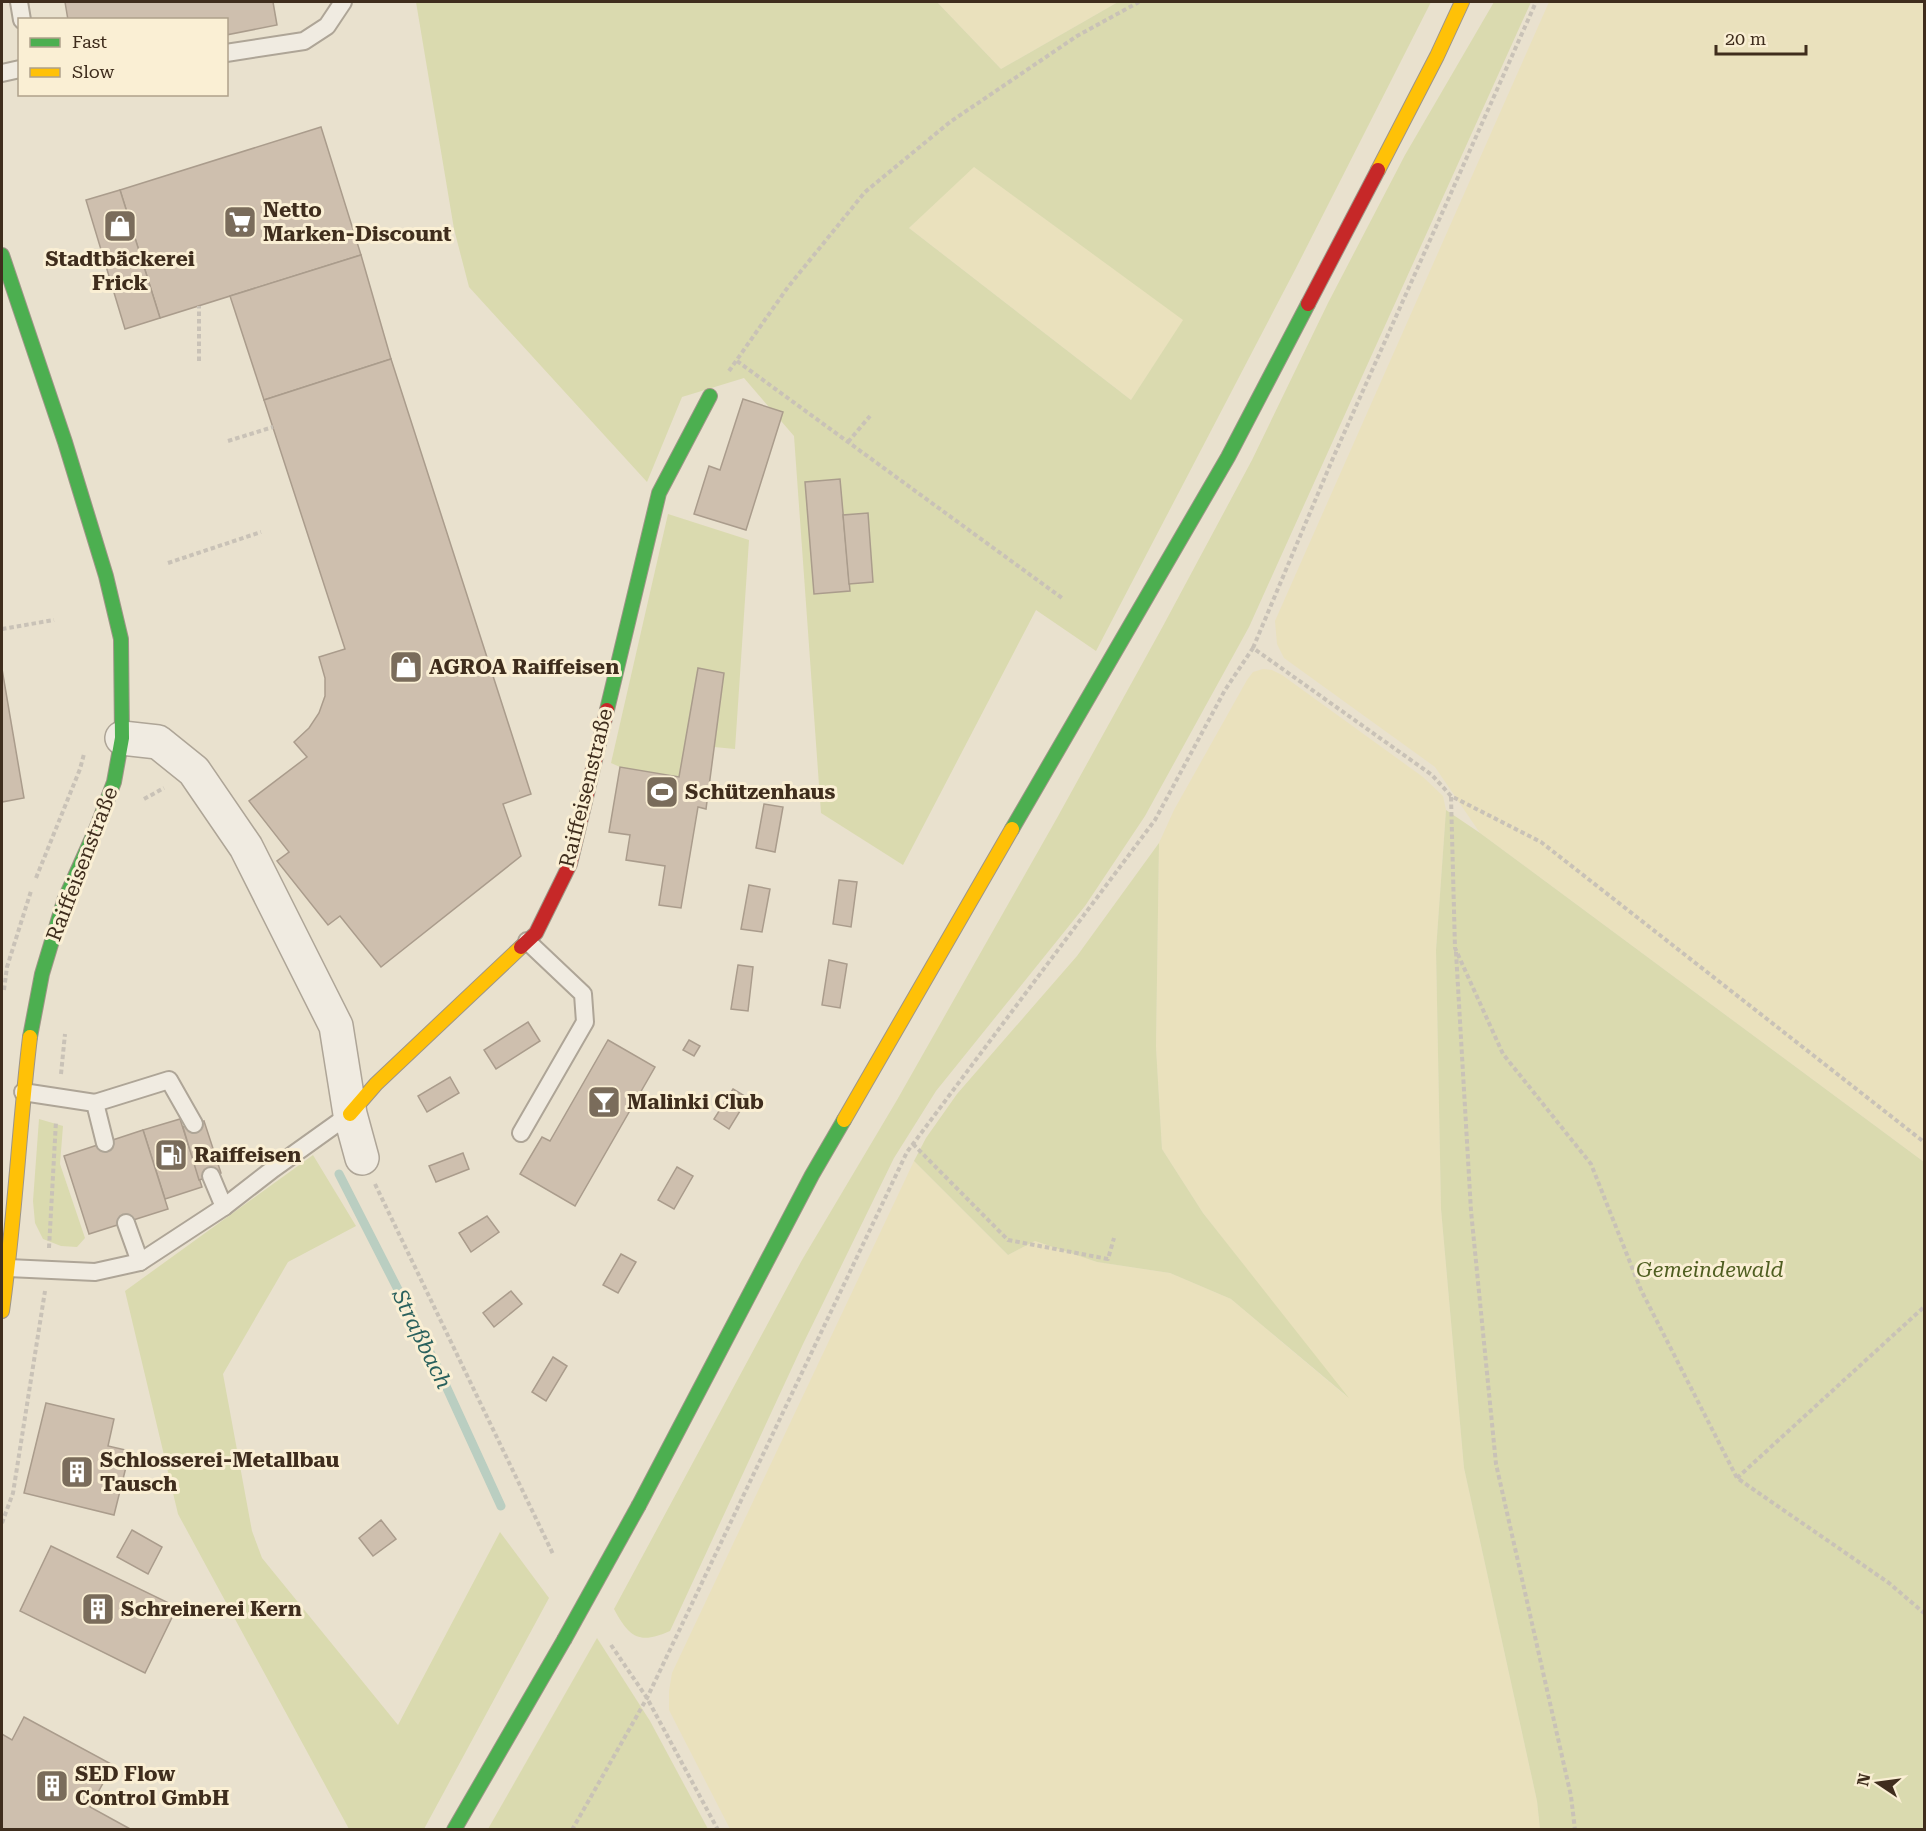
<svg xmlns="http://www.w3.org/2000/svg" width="1926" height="1831" font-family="'Roboto Serif',serif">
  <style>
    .farmland { fill: #eae1bd }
    .green { fill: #dadaaf; fill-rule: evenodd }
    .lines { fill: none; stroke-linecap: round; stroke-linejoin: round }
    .stream { stroke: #bacec1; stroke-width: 9 }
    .building { fill: #cebfae; stroke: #aa9c8c; stroke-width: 1.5 }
    .lane-casing { stroke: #aea597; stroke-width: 20 }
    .street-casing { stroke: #aea597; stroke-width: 36 }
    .fast-casing { stroke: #9e9587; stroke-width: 16 }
    .slow-casing { stroke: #9e9587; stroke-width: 16 }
    .jam-casing { stroke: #9e9587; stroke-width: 16 }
    .path { stroke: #c9c2b7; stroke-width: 4; stroke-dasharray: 4.5 3; stroke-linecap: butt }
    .lane { stroke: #f0ebe1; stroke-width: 16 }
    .street { stroke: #f0ebe1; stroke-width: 33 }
    .fast { stroke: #4caf50; stroke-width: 14 }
    .slow { stroke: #ffc107; stroke-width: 14 }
    .jam { stroke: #c62828; stroke-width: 14 }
    .fast-bridge-casing { stroke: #9e9587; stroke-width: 16; stroke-linecap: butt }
    .fast-bridge { stroke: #4caf50; stroke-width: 14 }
    .labels { text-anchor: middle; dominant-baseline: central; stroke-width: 6; stroke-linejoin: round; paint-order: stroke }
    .poi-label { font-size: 21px; font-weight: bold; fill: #3f2d1d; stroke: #faefd4; text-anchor: start }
    .street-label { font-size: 21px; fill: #3f2d1d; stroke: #faefd4 }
    .park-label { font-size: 21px; font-style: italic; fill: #4f5e21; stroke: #faefd4 }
    .water-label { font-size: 22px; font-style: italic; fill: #2a615d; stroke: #faefd4 }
  </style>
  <rect width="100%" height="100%" fill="#e9e1ce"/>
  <g class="farmland">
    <polygon points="937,2 1118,2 1001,69"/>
    <polygon points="1549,2 1924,2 1924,1162 1480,833 1435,767 1284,658 1277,644 1275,621"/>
    <polygon points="973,166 1184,320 1131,400 909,228"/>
    <polygon points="1263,669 1272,670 1282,675 1423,777 1443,796 1446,810 1436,950 1441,1209 1464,1468 1537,1801 1540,1829 730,1829 669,1710 669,1691 672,1673 914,1161 1008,1255 1035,1241 1097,1262 1170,1273 1231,1299 1346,1396 1203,1213 1162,1149 1156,1047 1159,843 1174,810 1247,680 1253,672"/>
  </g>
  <g class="green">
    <path d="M416 2H937L1001 69 1118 2H1431L1296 268 1096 651 1036 610 903 865 821 813 794 436 744 378 682 397 647 482 469 287 454 229ZM974 167 1183 320 1131 400 909 228Z"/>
    <path d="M1494 2H1531L1249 627 1145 816 1085 906 936 1091 894 1158 803 1344 670 1631C639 1645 629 1637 614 1609L802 1260 897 1100 1057 818 1163 626 1252 460 1328 303 1405 155Z"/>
    <polygon points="668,514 749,540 735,749 714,747 723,673 698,668 679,777 620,767 611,763"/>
    <polygon points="1446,810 1480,833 1924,1162 1924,1829 1540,1829 1537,1801 1464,1468 1441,1209 1436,950"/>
    <polygon points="1159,843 1156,1047 1162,1149 1203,1213 1349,1398 1231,1299 1170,1273 1097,1262 1035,1241 1008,1255 914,1161 926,1138 957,1094 1077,956"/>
    <polygon points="39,1119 63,1126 60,1164 85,1238 77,1247 61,1246 43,1239 35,1223 33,1201"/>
    <polygon points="313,1155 356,1226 288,1262 223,1374 252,1531 262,1558 398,1725 500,1532 549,1598 424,1829 349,1829 178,1514 125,1291"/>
    <polygon points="597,1638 650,1721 708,1829 488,1829"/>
  </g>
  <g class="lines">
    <polyline class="stream" points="339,1174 435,1362 501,1506"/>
  </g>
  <g class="building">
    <polygon points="65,2 273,2 277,25 226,35 226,20 68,20"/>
    <polygon points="321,127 361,255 160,318 120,190"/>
    <polygon points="120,190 160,318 125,329 86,200"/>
    <polygon points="361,255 391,359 264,400 230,296"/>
    <polygon points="391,359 531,794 503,804 521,856 381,967 340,916 328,925 277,861 289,852 249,801 307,757 294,742 309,728 319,713 325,696 325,678 319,657 345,649 264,400"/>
    <polygon points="743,399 783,412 746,530 694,514 709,466 720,470"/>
    <polygon points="840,479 850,591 814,594 805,482"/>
    <polygon points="868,513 873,582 849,584 843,515"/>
    <polygon points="698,668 724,673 706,809 698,807 681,908 659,905 665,866 626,860 630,835 609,832 620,767 679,777"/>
    <polygon points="2,669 24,798 2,802"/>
    <polygon points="764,804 783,807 775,852 756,848"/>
    <polygon points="839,880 857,882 851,927 833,924"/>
    <polygon points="749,885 770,889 762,932 741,929"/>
    <polygon points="829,960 847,964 840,1008 822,1005"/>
    <polygon points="738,965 753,967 748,1011 731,1009"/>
    <polygon points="528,1022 540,1041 496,1069 484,1050"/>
    <polygon points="608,1040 655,1067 575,1206 520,1174 542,1137 550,1141"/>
    <polygon points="689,1040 700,1046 694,1056 683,1050"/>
    <polygon points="450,1077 459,1093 427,1112 418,1096"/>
    <polygon points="733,1089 748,1098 729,1129 714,1119"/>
    <polygon points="180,1119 202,1187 165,1199 143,1130"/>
    <polygon points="204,1121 221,1173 199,1180 183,1127"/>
    <polygon points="143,1130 168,1209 89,1234 64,1156"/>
    <polygon points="463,1153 469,1169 436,1182 429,1166"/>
    <polygon points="677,1167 693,1176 674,1209 658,1200"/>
    <polygon points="487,1216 499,1232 471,1252 459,1233"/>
    <polygon points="621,1254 636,1262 618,1293 603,1285"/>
    <polygon points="511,1291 522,1304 494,1327 483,1313"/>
    <polygon points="553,1357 567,1366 546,1401 532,1392"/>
    <polygon points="46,1403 114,1419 108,1446 130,1451 114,1515 24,1493"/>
    <polygon points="381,1520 396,1539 373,1556 359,1538"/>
    <polygon points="132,1530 162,1547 148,1574 117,1557"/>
    <polygon points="51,1546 177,1607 145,1673 20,1611"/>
    <polygon points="24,1717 113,1765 90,1807 132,1830 2,1830 2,1734 12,1740"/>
  </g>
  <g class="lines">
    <defs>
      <g id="lane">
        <polyline points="19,2 22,20"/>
        <polyline points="226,53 304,41 327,26 343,2"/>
        <polyline points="2,73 20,69"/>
        <polyline points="23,1092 95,1103 105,1143"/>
        <polyline points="95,1103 169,1080 194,1124"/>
        <polyline points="521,1133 585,1022 583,994 527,941"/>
        <polyline points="211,1176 224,1207"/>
        <polyline points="126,1223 140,1262"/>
        <polyline points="8,1268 95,1272 140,1262 224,1207 273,1169 350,1114"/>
      </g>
      <polyline id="street" points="122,738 158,742 194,771 246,847 336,1026 350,1114 362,1158"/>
      <g id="fast">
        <polyline points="2,255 65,442 106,576 121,639 122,738 114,782 97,827 64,901 42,974 30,1037"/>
        <polyline points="607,710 659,493 710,396"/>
        <polyline points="1012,829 1228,457 1308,304"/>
        <polyline points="639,1505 812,1175 844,1120"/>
        <polyline points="454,1830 564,1640"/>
      </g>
      <g id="slow">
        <polyline points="1378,170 1437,56 1462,2"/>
        <polyline points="350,1114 376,1084 521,947"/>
        <polyline points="844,1120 1012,829"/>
        <path d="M2 1311C15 1220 19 1128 30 1037"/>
      </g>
      <g id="jam">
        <polyline points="1308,304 1378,170"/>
        <polyline points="521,947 536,933 570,864 607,710"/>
      </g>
    </defs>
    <use href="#lane" class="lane-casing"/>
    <use href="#street" class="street-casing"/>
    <use href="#fast" class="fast-casing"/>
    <use href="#slow" class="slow-casing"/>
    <use href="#jam" class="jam-casing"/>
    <g class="path">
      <polyline points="199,361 199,306"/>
      <polyline points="737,361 1062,598"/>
      <polyline points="729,371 788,287 865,192 950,122 1077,36 1139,2"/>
      <polyline points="228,441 273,427"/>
      <polyline points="848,442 870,416"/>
      <polyline points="168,563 261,532"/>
      <polyline points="2,629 54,620"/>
      <polyline points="1253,648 1333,458 1536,2"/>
      <polyline points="1451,797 1455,948 1503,1054 1591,1164 1641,1290 1737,1478 1889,1583 1924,1613"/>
      <polyline points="144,799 164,788"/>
      <polyline points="36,878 80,769 84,754"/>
      <polyline points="1456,952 1471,1211 1496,1464 1571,1796 1575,1830"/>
      <polyline points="4,990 7,967 31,891"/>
      <polyline points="61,1074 65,1034"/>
      <polyline points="913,1144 1008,1240 1108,1259 1114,1238"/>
      <polyline points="375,1184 553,1554"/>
      <polyline points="49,1248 56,1121"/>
      <polyline points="1737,1478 1924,1307"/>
      <polyline points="2,1523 13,1493 45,1291"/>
      <polyline points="611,1645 647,1698 718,1830"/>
      <polyline points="572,1830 647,1698 907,1152 1155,820 1225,690 1253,648 1432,775 1451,796 1541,842 1924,1142"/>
    </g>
    <use href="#lane" class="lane"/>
    <use href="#street" class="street"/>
    <use href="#fast" class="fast"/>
    <use href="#slow" class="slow"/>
    <use href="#jam" class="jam"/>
    <defs>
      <polyline id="fast-bridge" points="564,1640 639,1505"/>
    </defs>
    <use href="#fast-bridge" class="fast-bridge-casing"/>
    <use href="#fast-bridge" class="fast-bridge"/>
  </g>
  <defs>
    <symbol id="supermarket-square" viewBox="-11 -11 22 22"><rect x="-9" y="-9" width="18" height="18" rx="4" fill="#7a6c5b" stroke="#faefd4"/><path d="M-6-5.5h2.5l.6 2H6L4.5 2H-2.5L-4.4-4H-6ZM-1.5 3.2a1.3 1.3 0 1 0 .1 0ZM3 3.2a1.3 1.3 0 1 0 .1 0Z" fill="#fff"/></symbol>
    <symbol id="shop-square" viewBox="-11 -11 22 22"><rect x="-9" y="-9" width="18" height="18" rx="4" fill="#7a6c5b" stroke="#faefd4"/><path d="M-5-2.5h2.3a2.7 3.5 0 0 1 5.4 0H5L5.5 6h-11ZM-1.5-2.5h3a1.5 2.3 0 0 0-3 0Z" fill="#fff"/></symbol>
    <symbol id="stadium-square" viewBox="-11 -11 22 22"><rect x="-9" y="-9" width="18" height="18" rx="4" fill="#7a6c5b" stroke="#faefd4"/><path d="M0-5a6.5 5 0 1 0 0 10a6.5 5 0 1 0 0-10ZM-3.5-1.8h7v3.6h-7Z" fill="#fff"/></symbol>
    <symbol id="bar-square" viewBox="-11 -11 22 22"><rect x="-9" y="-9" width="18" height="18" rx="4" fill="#7a6c5b" stroke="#faefd4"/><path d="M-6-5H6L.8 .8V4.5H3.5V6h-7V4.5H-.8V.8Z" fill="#fff"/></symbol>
    <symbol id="fuel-square" viewBox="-11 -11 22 22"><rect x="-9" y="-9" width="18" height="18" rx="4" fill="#7a6c5b" stroke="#faefd4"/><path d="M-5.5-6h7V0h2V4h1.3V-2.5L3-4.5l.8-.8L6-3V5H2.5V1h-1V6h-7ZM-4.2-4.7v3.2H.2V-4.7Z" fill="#fff"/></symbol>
    <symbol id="building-square" viewBox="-11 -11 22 22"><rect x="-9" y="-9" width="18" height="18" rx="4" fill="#7a6c5b" stroke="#faefd4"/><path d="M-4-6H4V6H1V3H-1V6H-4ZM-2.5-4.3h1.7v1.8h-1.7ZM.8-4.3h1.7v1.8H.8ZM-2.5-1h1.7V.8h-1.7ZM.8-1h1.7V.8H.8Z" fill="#fff"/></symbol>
  </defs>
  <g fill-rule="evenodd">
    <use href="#supermarket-square" x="221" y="203" width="38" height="38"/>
    <use href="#shop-square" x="101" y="207" width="38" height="38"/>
    <use href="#shop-square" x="387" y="648" width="38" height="38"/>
    <use href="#stadium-square" x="643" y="773" width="38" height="38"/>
    <use href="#bar-square" x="585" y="1083" width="38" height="38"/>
    <use href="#fuel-square" x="152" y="1136" width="38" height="38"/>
    <use href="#building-square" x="58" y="1453" width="38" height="38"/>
    <use href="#building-square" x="79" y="1590" width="38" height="38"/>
    <use href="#building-square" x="33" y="1767" width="38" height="38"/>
  </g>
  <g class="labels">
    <g class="poi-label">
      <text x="263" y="210">Netto<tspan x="263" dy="24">Marken-Discount</tspan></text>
      <text x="120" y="259" text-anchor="middle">Stadtbäckerei<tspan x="120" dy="24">Frick</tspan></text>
      <text x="429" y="667">AGROA Raiffeisen</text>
      <text x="685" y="792">Schützenhaus</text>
      <text x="627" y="1102">Malinki Club</text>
      <text x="194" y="1155">Raiffeisen</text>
      <text x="100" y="1460">Schlosserei-Metallbau<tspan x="100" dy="24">Tausch</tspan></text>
      <text x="121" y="1609">Schreinerei Kern</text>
      <text x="75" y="1774">SED Flow<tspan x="75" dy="24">Control GmbH</tspan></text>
    </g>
    <g class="street-label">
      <text transform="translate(586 788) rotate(-76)">Raiffeisenstraße</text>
      <text transform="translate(82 864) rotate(-69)">Raiffeisenstraße</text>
    </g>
    <g class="park-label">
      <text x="1710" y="1270">Gemeindewald</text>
    </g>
    <g class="water-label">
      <text transform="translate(422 1339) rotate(64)">Straßbach</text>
    </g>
  </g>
  <rect width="1926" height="1831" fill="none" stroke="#3f2d1d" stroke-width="6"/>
  <rect x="18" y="18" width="210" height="78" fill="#faefd4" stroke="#afa18b" stroke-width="1.5"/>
  <rect x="30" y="38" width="30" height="9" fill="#4caf50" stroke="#afa18b" stroke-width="1.5"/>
  <text x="72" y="48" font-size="18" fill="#3f2d1d">Fast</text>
  <rect x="30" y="68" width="30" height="9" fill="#ffc107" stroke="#afa18b" stroke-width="1.5"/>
  <text x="72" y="78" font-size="18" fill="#3f2d1d">Slow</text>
  <g transform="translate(1878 1783) rotate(283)" stroke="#faefd4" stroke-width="4.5" paint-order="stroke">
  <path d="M0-4.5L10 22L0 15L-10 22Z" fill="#3f2d1d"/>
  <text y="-9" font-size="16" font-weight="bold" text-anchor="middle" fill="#3f2d1d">N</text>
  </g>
  <path d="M1716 45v9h90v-9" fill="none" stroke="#3f2d1d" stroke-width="3"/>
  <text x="1725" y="45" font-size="18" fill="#3f2d1d" stroke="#faefd4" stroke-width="4.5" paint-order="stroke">20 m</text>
</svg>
